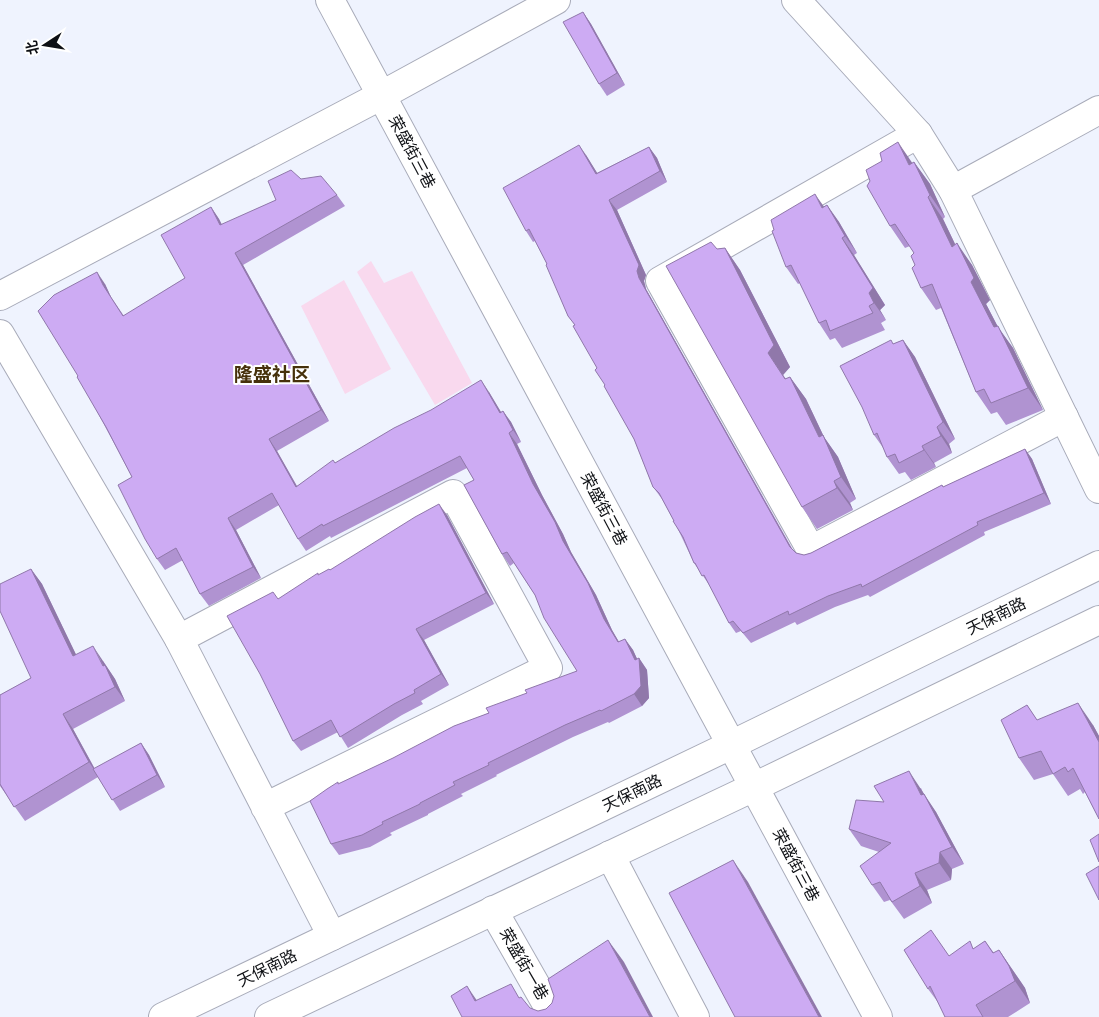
<svg xmlns="http://www.w3.org/2000/svg" width="1099" height="1017" font-family="Poppins,'Noto Sans SC',sans-serif">
  <style>
    .green { fill: #f9d9ee }
    .lines { fill: none; stroke-linecap: round; stroke-linejoin: round }
    .minor-casing { stroke: #a8abb9; stroke-width: 30 }
    .minor { stroke: #fff; stroke-width: 28 }
    .wall { fill: #b093d1 }
    .shaded-wall { fill: #9078aa }
    .building { fill: #cdabf3; stroke: #9078aa }
    .labels { text-anchor: middle; dominant-baseline: central; stroke-width: 4; stroke-linejoin: round; paint-order: stroke }
    .street-label { font-size: 16px; fill: #0e1014; stroke: #fff }
    .quarter-label { font-size: 19px; font-weight: bold; fill: #46310b; stroke: #fff }
  </style>
  <rect width="100%" height="100%" fill="#eff3fe"/>
  <g class="green">
    <polygon points="371,261 384,283 412,271 472,383 435,405 357,272"/>
    <polygon points="344,280 391,369 345,394 301,306"/>
  </g>
  <g class="lines">
    <defs>
      <g id="minor">
        <polyline points="330,0 878,1017"/>
        <polyline points="796,0 918,134 953,190 1099,489"/>
        <polyline points="918,134 660,281 811,550 1064,417"/>
        <polyline points="953,190 1099,110"/>
        <polyline points="0,296 382,95 556,0"/>
        <polyline points="0,334 179,639"/>
        <polyline points="265,807 548,668 453,494 179,639 332,936"/>
        <polyline points="610,855 695,1017"/>
        <polyline points="493,910 554,1017"/>
        <polyline points="163,1017 731,745 1099,565"/>
        <polyline points="269,1017 754,787 1099,620"/>
      </g>
    </defs>
    <use href="#minor" class="minor-casing"/>
    <use href="#minor" class="minor"/>
  </g>
  <g class="wall">
    <polygon points="583,12 591,24 625,85 607,96 599,84"/>
    <polygon points="649,147 657,158 667,182 617,210 646,275 644,281 646,289 793,550 796,553 804,555 811,553 942,485 943,487 1025,449 1032,459 1051,504 984,532 985,535 870,597 868,595 835,607 797,625 795,622 751,643 741,631 736,633 729,623 710,586 694,563 674,521 662,499 653,487 634,439 575,325 568,316 547,264 535,241 533,242 526,231 586,155 597,173"/>
    <polygon points="914,162 930,184 945,217 943,219 955,244 972,265 990,300 986,304 998,327 1013,348 1043,410 1006,425 997,412 991,414 976,392 941,308 936,310 921,288 915,265 914,253 910,246 905,248 890,226 912,163"/>
    <polygon points="301,179 337,195 345,206 243,265 329,421 277,451 297,486 335,463 489,392 501,412 503,411 511,422 521,442 517,444 542,495 563,534 571,552 596,595 612,630 619,642 625,639 633,650 637,659 639,658 647,670 649,698 642,706 609,723 608,722 573,737 496,775 497,776 461,794 463,796 428,814 428,815 390,833 392,835 370,847 339,855 331,844 339,784 489,713 527,693 577,671 535,595 514,563 510,566 502,554 474,480 467,468 331,538 330,536 306,551 298,539 279,505 236,530 261,578 209,606 200,594 183,560 165,570 157,559 132,477 78,376 105,284 111,297 124,316 185,278 211,207 219,219 222,225 276,200"/>
    <polygon points="827,205 839,222 857,253 854,255 885,305 880,310 886,320 881,323 885,330 842,348 835,338 830,340 819,323 800,283 798,284 786,267 824,207"/>
    <polygon points="725,248 740,270 790,367 783,375 786,379 790,377 806,399 824,437 838,457 856,499 850,503 853,510 817,529 802,507 717,249"/>
    <polygon points="903,340 915,357 955,439 949,444 952,453 934,463 936,467 911,480 905,472 899,474 887,457 884,449 874,435 893,344"/>
    <polygon points="447,515 494,604 424,640 449,685 421,701 423,704 402,715 348,748 338,732 301,751 293,741 319,575"/>
    <polygon points="31,569 42,584 76,655 103,661 115,679 125,701 73,729 95,769 141,743 149,755 165,787 120,811 98,777 25,821 0,786 0,695 31,678"/>
    <polygon points="1027,705 1037,720 1093,725 1099,736 1099,819 1085,792 1083,794 1080,789 1068,796 1053,774 1034,780 1019,758"/>
    <polygon points="921,788 924,795 936,812 964,864 952,869 951,880 927,890 932,903 904,919 890,900 884,902 872,885 879,852 861,846 849,829 884,802"/>
    <polygon points="985,941 994,953 999,950 1025,988 1030,1003 1008,1017 945,1017 940,1005 928,989 949,956 975,948"/>
  </g>
  <g class="shaded-wall">
    <polygon points="583,12 591,24 625,85 617,73"/>
    <polygon points="898,142 913,164 909,165"/>
    <polygon points="579,145 586,155 604,184 596,174"/>
    <polygon points="649,147 657,158 667,182 660,171"/>
    <polygon points="914,162 930,184 945,217 930,195"/>
    <polygon points="815,194 827,211 822,208"/>
    <polygon points="928,197 943,219 967,269 952,247"/>
    <polygon points="609,200 617,210 646,275 644,281 646,289 797,558 790,547 639,278 637,271"/>
    <polygon points="827,205 839,222 857,253 845,236"/>
    <polygon points="211,207 219,219 228,237 220,225"/>
    <polygon points="842,238 854,255 885,305 880,310 886,320 874,303"/>
    <polygon points="957,243 972,265 990,300 986,304 998,327 1013,348 1043,410 1028,388 994,327 971,282"/>
    <polygon points="725,248 740,270 790,367 783,375 800,401 768,353"/>
    <polygon points="235,253 243,265 329,421 321,410"/>
    <polygon points="97,272 105,284 111,297 103,285"/>
    <polygon points="903,340 915,357 955,439 943,422"/>
    <polygon points="790,377 806,399 824,437 838,457 856,499 841,477 819,437"/>
    <polygon points="481,380 489,392 508,424 500,413"/>
    <polygon points="503,411 511,422 521,442 513,430"/>
    <polygon points="937,427 949,444 952,453 941,436"/>
    <polygon points="509,433 517,444 542,495 563,534 571,552 596,595 612,630 626,654 618,642 604,619 533,484"/>
    <polygon points="269,439 277,451 304,499 296,487"/>
    <polygon points="922,446 934,463 936,467 924,450"/>
    <polygon points="1025,449 1032,459 1051,504 1044,493"/>
    <polygon points="834,481 850,503 853,510 837,488"/>
    <polygon points="439,504 447,515 494,604 486,593"/>
    <polygon points="228,518 236,530 261,578 253,567"/>
    <polygon points="31,569 42,584 84,671 73,656"/>
    <polygon points="416,629 424,640 449,685 441,674"/>
    <polygon points="625,639 633,650 639,663 639,658 647,670 649,698 642,706 634,694 635,660"/>
    <polygon points="93,646 115,679 125,701 115,687"/>
    <polygon points="1078,703 1093,725 1099,736 1099,742"/>
    <polygon points="63,714 73,729 99,777 89,762"/>
    <polygon points="141,743 149,755 165,787 157,775"/>
    <polygon points="909,771 936,812 964,864 952,847 921,795"/>
    <polygon points="940,852 952,869 951,880 939,863"/>
    <polygon points="733,860 748,882 822,1017 819,1017"/>
    <polygon points="915,873 927,890 932,903 920,886"/>
    <polygon points="608,940 624,962 653,1017 650,1017"/>
    <polygon points="999,950 1025,988 1030,1003 1015,981"/>
    <polygon points="467,986 482,1008 475,1001"/>
  </g>
  <g class="building">
    <polygon points="583,12 617,73 599,84 563,22"/>
    <polygon points="898,142 909,165 914,162 930,195 928,197 952,247 957,243 974,278 971,282 994,327 998,326 1028,388 991,403 984,389 976,392 932,284 921,288 912,268 915,265 911,256 914,253 895,224 890,226 867,186 870,181 866,170 882,161 880,153"/>
    <polygon points="579,145 596,174 649,147 660,171 609,200 639,265 637,271 639,278 790,547 796,553 804,555 811,553 942,485 943,487 1025,449 1044,493 977,522 978,525 862,587 861,584 828,596 789,615 788,611 743,633 733,621 729,623 704,575 702,576 695,563 694,563 683,537 673,521 674,521 659,493 653,487 634,439 604,386 605,385 595,370 597,368 573,326 575,325 568,316 546,265 547,264 529,229 526,231 503,188"/>
    <polygon points="291,170 301,179 321,176 337,195 235,253 321,410 269,439 296,487 333,460 335,463 394,428 431,410 481,380 500,413 503,411 513,430 509,433 533,484 555,522 563,541 588,583 604,619 618,642 625,639 635,660 639,658 641,686 634,694 601,711 600,710 565,725 488,763 489,765 453,782 455,785 420,803 420,804 382,822 383,824 362,835 331,844 310,801 327,789 338,782 338,784 393,758 454,726 489,713 486,708 527,693 525,690 577,671 544,618 535,595 507,552 502,554 464,485 474,480 460,456 323,526 322,524 298,539 272,493 228,518 253,567 200,594 176,548 157,559 145,539 118,485 132,477 106,427 77,377 78,376 38,311 54,295 97,272 103,285 123,316 185,278 161,235 211,207 220,225 276,200 268,181"/>
    <polygon points="815,194 822,208 827,205 845,236 842,238 873,288 869,293 874,303 869,306 873,313 830,331 826,320 819,323 791,265 786,267 772,231 774,230 771,220"/>
    <polygon points="711,242 717,249 725,248 774,345 768,353 785,379 790,377 819,437 823,435 841,477 834,481 837,488 802,507 666,266"/>
    <polygon points="891,340 893,344 903,340 943,422 937,427 941,436 922,446 924,450 899,463 895,454 887,457 877,433 874,435 862,407 840,366"/>
    <polygon points="439,504 486,593 416,629 441,674 414,690 415,693 394,704 340,737 331,720 293,741 260,674 227,616 273,592 278,599 318,573 318,575 329,569 330,570 415,517"/>
    <polygon points="31,569 73,656 93,646 103,666 105,665 115,687 63,714 89,762 14,807 0,784 0,695 31,678 0,611 0,584"/>
    <polygon points="1078,703 1099,742 1099,819 1073,768 1068,772 1065,767 1053,774 1041,751 1019,758 1001,720 1027,705 1037,720"/>
    <polygon points="141,743 157,775 112,800 93,769"/>
    <polygon points="909,771 921,795 924,794 952,847 940,852 939,863 915,873 920,886 892,902 880,882 872,885 860,866 891,843 849,829 856,800 884,802 874,786"/>
    <polygon points="1099,834 1099,862 1090,840"/>
    <polygon points="733,860 819,1017 735,1017 669,893"/>
    <polygon points="1099,866 1099,900 1086,874"/>
    <polygon points="931,930 949,956 970,941 973,949 985,941 993,953 999,950 1009,966 1015,981 976,1005 983,1017 945,1017 930,986 928,989 904,950"/>
    <polygon points="608,940 650,1017 462,1017 451,996 467,986 475,1001 511,984 519,998 521,997 530,1008 538,1011 546,1009 552,1003 554,996 548,979"/>
  </g>
  <g class="labels">
    <g class="street-label">
      <text transform="translate(412 152) rotate(62)">荣盛街三巷</text>
      <text transform="translate(604 509) rotate(62)">荣盛街三巷</text>
      <text transform="translate(996 616) rotate(-26)">天保南路</text>
      <text transform="translate(632 793) rotate(-26)">天保南路</text>
      <text transform="translate(796 865) rotate(62)">荣盛街三巷</text>
      <text transform="translate(524 964) rotate(60)">荣盛街一巷</text>
      <text transform="translate(267 968) rotate(-26)">天保南路</text>
    </g>
    <g class="quarter-label">
      <text x="272" y="374">隆盛社区</text>
    </g>
  </g>
  <g transform="translate(45 45) rotate(258)" stroke="#ffffff" stroke-width="4" paint-order="stroke">
  <path d="M0-4L9 19L0 12L-9 19Z" fill="#0e1014"/>
  <text y="-8" font-size="14" font-weight="bold" text-anchor="middle" fill="#0e1014">北</text>
  </g>
</svg>
